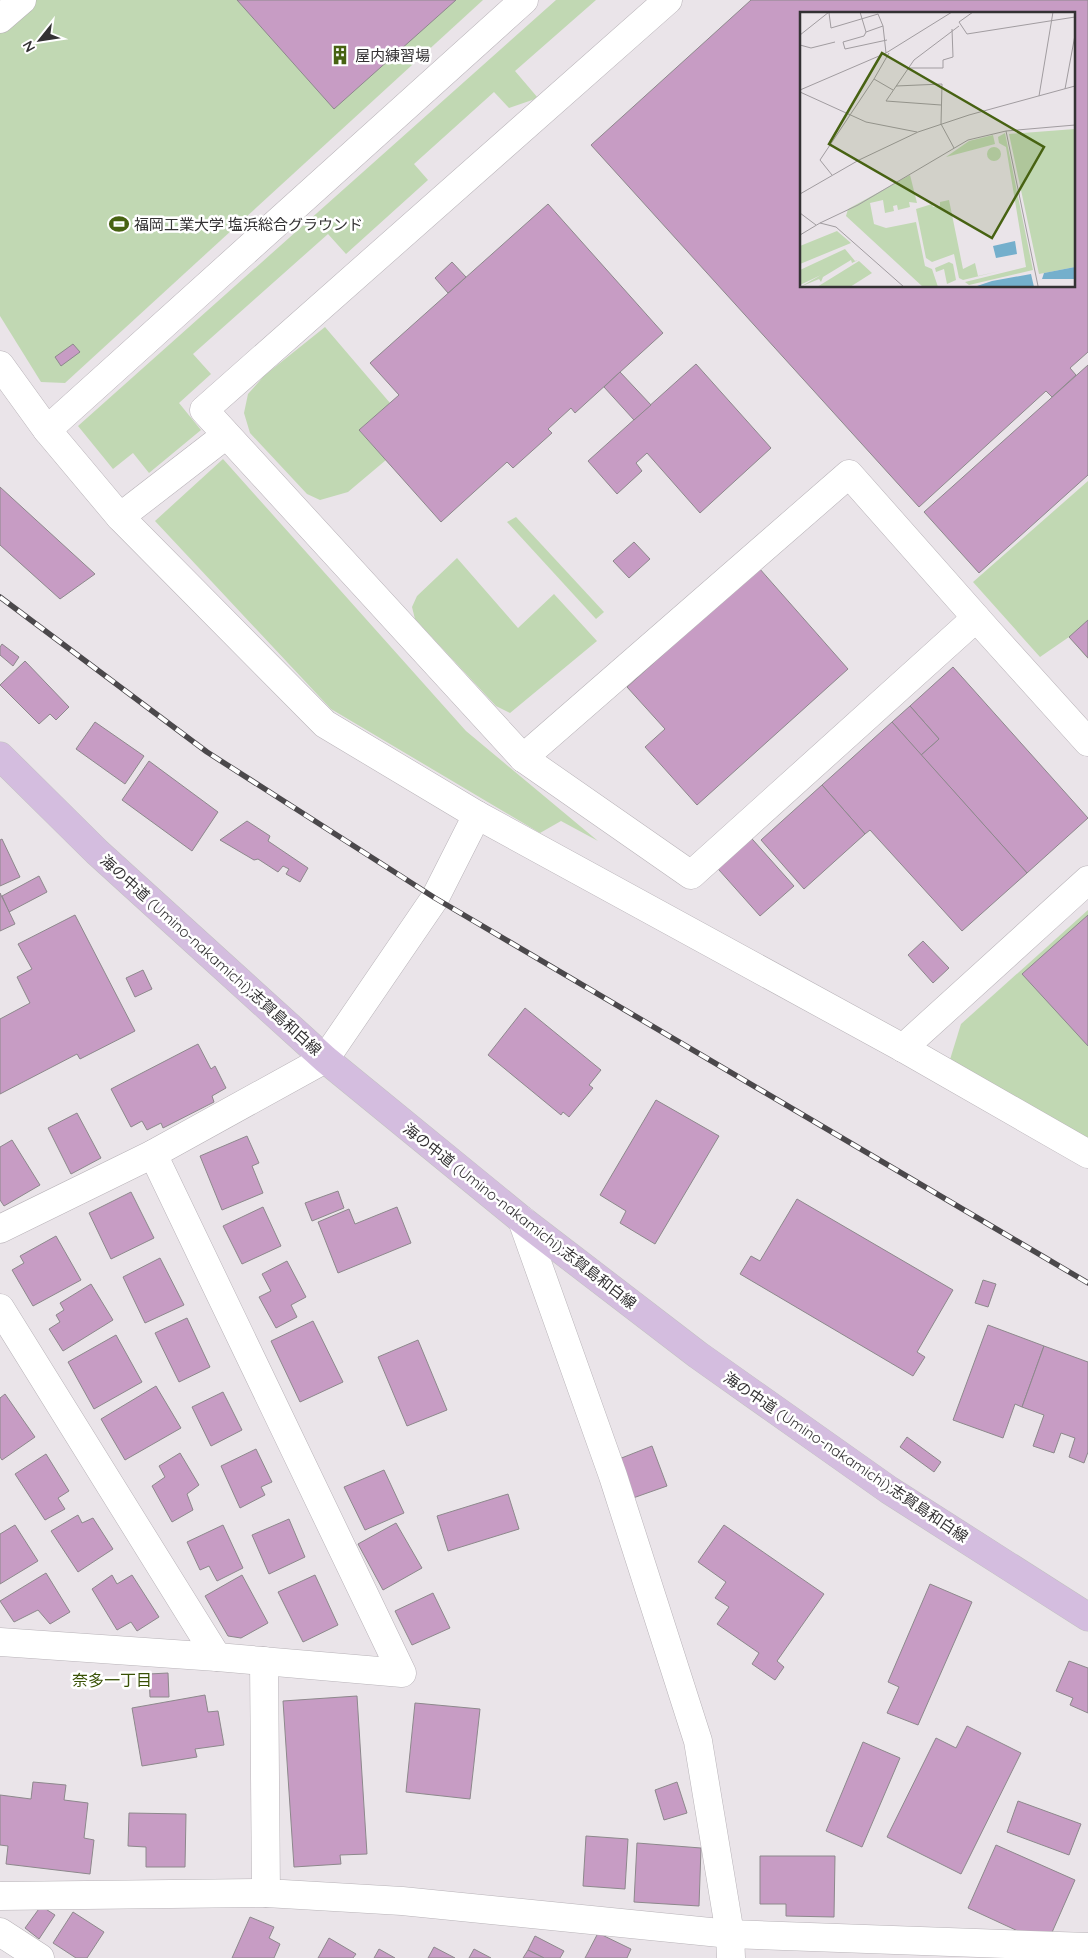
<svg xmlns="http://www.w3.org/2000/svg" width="1088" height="1958" font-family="Quicksand,'Noto Sans JP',sans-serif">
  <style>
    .green { fill: #c1d8b3 }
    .building { fill: #c79cc4; stroke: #8d888c; fill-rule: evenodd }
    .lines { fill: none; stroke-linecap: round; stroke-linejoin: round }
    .minor-casing { stroke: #b8b3b8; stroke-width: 29 }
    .major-casing { stroke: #c2c1c2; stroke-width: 29 }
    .minor { stroke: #fff; stroke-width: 28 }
    .major { stroke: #d4bddf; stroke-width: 28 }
    .rail-casing { stroke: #4b484b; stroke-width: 5.5 }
    .rail { stroke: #fff; stroke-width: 4; stroke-dasharray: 11; stroke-linecap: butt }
    .labels { text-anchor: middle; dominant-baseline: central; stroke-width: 5; stroke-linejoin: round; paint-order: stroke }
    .poi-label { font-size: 15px; fill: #333133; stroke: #fff; text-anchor: start }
    .street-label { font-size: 15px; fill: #333133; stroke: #fff }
    .neighbourhood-label { font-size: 16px; fill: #395105; stroke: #fff }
    .inset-road { fill: none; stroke: #a19ca0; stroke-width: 1 }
    .view { fill: #476212; fill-opacity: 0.15; stroke: #476212; stroke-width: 2.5 }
    .inset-edge { fill: none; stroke: #333133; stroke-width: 2.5 }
  </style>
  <rect width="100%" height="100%" fill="#eae4e9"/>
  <g class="green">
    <polygon points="0,0 483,0 65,383 41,382 0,316"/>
    <polygon points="556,0 596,0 515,71 538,98 509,108 494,92 414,164 428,180 346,254 328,234 193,354 211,374 179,403 201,430 149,473 133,453 113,469 78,426"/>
    <polygon points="325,327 390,403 359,430 386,460 348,492 320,500 307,494 250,433 244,413 248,394 265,375"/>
    <polygon points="223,459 466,731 598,841 561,821 540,833 331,709 155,521"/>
    <polygon points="1088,481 1088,659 1069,637 1040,657 973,582"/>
    <polygon points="516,517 604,612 596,619 507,522"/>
    <polygon points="457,558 518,628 554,594 597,641 510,713 496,706 415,619 412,607 417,596"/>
    <polygon points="1088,910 1088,1144 948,1066 961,1024"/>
  </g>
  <g class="building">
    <polygon points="237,0 456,0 334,109"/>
    <path d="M751 0H1088V352L1070 368 1076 375 1052 397 1046 391 919 507 591 145ZM802 14H1074V286H802Z"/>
    <polygon points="548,204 663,333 575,413 571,408 548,429 552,433 513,468 507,462 441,522 359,430 399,395 370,363"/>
    <polygon points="452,262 466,277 448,293 435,278"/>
    <polygon points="73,344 80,352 61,366 55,357"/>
    <polygon points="696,364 771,448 700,513 647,453 636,463 642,471 617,494 588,461"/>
    <polygon points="1088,365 1088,475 979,573 924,512"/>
    <polygon points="620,372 651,405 634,420 604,387"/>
    <polygon points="0,487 95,574 60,599 0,545"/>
    <polygon points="634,542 650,559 629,578 613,561"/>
    <polygon points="759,568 848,669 697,805 645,747 665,729 627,687"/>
    <polygon points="1088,620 1088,658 1069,637"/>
    <polygon points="2,644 19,657 13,666 0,655 0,647"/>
    <polygon points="25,661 69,707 56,720 50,714 39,724 0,685"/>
    <polygon points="953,667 1088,818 1027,873 921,755 939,739 910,706"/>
    <polygon points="910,706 939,739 921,755 892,722"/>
    <polygon points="95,722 144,756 125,784 76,749"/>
    <polygon points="892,722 1027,873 962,931 870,830 865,834 822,785"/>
    <polygon points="149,761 218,812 192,851 122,800"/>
    <polygon points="822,785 865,834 804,889 761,840"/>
    <polygon points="247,821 270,836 268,841 308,868 300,882 286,874 289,869 283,866 278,872 258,859 254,860 220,840"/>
    <polygon points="745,831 794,886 760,916 711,861"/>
    <polygon points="2,839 20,877 0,886 0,840"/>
    <polygon points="39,876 47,892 9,912 2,896"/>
    <polygon points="0,893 15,924 0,931"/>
    <polygon points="75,915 135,1031 80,1059 77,1054 0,1094 0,1019 30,1003 17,977 32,969 18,944"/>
    <polygon points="1088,915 1088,1046 1022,974"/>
    <polygon points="923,941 949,968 933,983 908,955"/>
    <polygon points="143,970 152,989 135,997 126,978"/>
    <polygon points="525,1008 601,1070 589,1085 593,1088 569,1117 563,1112 561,1115 488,1055"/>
    <polygon points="198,1044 211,1069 215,1066 226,1088 212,1096 214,1102 163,1128 161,1123 147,1130 142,1121 131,1127 111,1089"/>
    <polygon points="656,1100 719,1136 655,1244 620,1223 626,1211 600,1195"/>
    <polygon points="77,1113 101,1158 71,1174 48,1128"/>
    <polygon points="247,1136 259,1163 252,1166 263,1193 222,1210 200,1156"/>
    <polygon points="12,1140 40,1185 4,1206 0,1200 0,1147"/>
    <polygon points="338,1191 344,1208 312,1221 305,1203"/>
    <polygon points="131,1192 154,1238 111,1259 89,1213"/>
    <polygon points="797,1199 953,1290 917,1352 925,1357 913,1376 740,1274 751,1256 760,1261"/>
    <polygon points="263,1207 281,1246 242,1264 223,1226"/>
    <polygon points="397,1207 411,1243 338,1273 318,1222 349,1209 355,1224"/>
    <polygon points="56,1236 81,1280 33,1306 12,1270 24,1263 20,1256"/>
    <polygon points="160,1258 184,1305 145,1323 123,1277"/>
    <polygon points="287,1261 306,1297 291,1305 297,1317 276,1328 259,1297 271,1291 262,1274"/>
    <polygon points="983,1280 996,1284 988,1307 975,1303"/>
    <polygon points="91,1284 113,1320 63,1351 49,1329 60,1322 56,1315 64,1310 60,1303"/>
    <polygon points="187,1318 210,1367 179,1382 155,1333"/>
    <polygon points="313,1321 343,1382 300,1402 271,1341"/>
    <polygon points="988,1325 1044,1346 1022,1407 1015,1404 1003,1438 953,1420"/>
    <polygon points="116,1335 142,1382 94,1409 68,1362"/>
    <polygon points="418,1340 447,1410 407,1426 378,1357"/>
    <polygon points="1044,1346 1088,1362 1088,1452 1084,1463 1069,1457 1075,1438 1061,1433 1054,1453 1033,1446 1044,1415 1022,1407"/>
    <polygon points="156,1386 181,1428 125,1460 101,1419"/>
    <polygon points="223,1392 242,1430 211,1446 192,1407"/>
    <polygon points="5,1394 35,1437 2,1460 0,1457 0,1398"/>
    <polygon points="907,1437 941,1462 934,1472 900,1447"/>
    <polygon points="652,1446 667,1486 633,1498 619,1459"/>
    <polygon points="256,1449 272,1482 261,1487 265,1495 240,1508 221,1466"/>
    <polygon points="180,1453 199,1485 187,1494 193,1510 172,1522 152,1486 165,1477 159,1466"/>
    <polygon points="46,1454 69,1491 58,1498 65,1509 45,1520 15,1474"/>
    <polygon points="384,1470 404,1513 365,1530 344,1487"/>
    <polygon points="508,1494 519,1529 448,1551 437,1516"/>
    <polygon points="78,1515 82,1523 93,1518 113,1549 78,1572 51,1531"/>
    <polygon points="289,1519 305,1557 269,1574 252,1535"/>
    <polygon points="396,1523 422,1568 383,1590 358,1544"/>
    <polygon points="15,1525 38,1561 0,1584 0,1534"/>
    <polygon points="223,1525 243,1568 217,1581 209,1566 200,1570 187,1542"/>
    <polygon points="724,1525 824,1594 777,1661 784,1667 775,1680 752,1664 759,1653 717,1624 729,1607 715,1598 726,1582 698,1562"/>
    <polygon points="46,1573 70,1612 50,1624 38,1610 14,1622 0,1601"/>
    <polygon points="112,1575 117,1584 132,1575 159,1617 137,1631 131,1622 117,1630 92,1589"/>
    <polygon points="242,1575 268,1623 241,1638 228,1636 205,1596"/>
    <polygon points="315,1575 338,1625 303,1642 278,1592"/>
    <polygon points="930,1584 972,1602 918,1725 887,1713 899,1687 888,1682"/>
    <polygon points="433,1593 450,1628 412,1645 395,1611"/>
    <polygon points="1069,1661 1088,1668 1088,1713 1070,1705 1073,1698 1056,1691"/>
    <polygon points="168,1673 169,1697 150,1697 149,1674"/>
    <polygon points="205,1695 208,1712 218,1711 224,1745 195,1749 197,1757 142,1766 132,1708"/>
    <polygon points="357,1696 367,1854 340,1855 341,1864 294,1867 283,1701"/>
    <polygon points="415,1703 480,1709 470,1799 406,1792"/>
    <polygon points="967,1726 1021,1753 961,1874 887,1837 936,1738 956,1748"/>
    <polygon points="863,1742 900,1758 862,1847 826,1831"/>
    <polygon points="33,1782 66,1785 64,1800 88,1803 84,1838 94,1840 90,1874 6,1864 8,1846 0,1845 0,1795 31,1799"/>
    <polygon points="677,1782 687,1813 664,1820 655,1790"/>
    <polygon points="1018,1801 1081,1824 1069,1855 1007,1832"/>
    <polygon points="129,1813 186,1814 185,1867 146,1867 146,1847 128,1846"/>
    <polygon points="586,1836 628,1839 625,1889 583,1886"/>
    <polygon points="637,1843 701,1848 699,1906 634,1902"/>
    <polygon points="996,1845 1075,1880 1050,1937 1033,1938 968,1908"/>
    <polygon points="760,1856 835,1856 834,1917 786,1916 786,1904 760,1904"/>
    <polygon points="41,1906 55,1915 39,1939 25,1928"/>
    <polygon points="73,1912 104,1932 87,1958 76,1958 53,1943"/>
    <polygon points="250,1917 274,1927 269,1938 280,1944 274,1958 232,1958"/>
    <polygon points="598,1933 631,1949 627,1958 585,1958"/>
    <polygon points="535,1936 564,1951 560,1958 544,1958 528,1950"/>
    <polygon points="329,1938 356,1954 353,1958 318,1958"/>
    <polygon points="434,1947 455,1958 428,1958"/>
    <polygon points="379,1949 395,1958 374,1958"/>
    <polygon points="474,1949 491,1958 469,1958"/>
    <polygon points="528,1950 544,1958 523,1958"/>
  </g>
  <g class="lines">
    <defs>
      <g id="minor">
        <polyline points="668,0 204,410 523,758 691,875 976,618"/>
        <polyline points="0,19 22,0"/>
        <polyline points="0,365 47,430 120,517 325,724 477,815 903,1048 1088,1154"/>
        <polyline points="47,430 524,0"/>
        <polyline points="120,517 226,435"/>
        <polyline points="523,758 849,474 987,630 1088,742"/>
        <polyline points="903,1048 1088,880"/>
        <polyline points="522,1220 613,1476 698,1741 730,1934 731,1958"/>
        <polyline points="0,1229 153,1154 325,1059 435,898 477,815"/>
        <polyline points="0,1308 217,1657"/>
        <polyline points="0,1642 217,1657 402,1673 153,1154"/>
        <polyline points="264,1661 266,1893 402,1901 730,1934 1088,1947"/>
        <polyline points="0,1896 266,1893"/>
        <polyline points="0,1932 40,1958"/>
      </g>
      <polyline id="major" points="0,756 97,852 325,1059 522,1220 698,1355 889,1490 1088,1617"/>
    </defs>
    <use href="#minor" class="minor-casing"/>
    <use href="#major" class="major-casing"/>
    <use href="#minor" class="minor"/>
    <use href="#major" class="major"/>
    <defs>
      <polyline id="rail" points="0,597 207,752 435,898 1088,1283"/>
    </defs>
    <use href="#rail" class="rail-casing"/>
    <use href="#rail" class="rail"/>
  </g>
  <defs>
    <symbol id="building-bare" viewBox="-9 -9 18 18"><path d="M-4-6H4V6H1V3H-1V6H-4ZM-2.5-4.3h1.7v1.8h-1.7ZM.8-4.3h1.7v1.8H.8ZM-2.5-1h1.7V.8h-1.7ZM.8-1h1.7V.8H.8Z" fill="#476212" stroke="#fff" stroke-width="2.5" paint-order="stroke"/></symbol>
    <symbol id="stadium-bare" viewBox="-9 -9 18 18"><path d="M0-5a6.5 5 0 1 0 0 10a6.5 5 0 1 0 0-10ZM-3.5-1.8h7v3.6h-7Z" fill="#476212" stroke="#fff" stroke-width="2.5" paint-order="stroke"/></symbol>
  </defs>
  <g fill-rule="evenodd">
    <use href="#building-bare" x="326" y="41" width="28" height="28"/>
    <use href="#stadium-bare" x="105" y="210" width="28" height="28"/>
  </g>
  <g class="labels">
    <g class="poi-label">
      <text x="355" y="55">屋内練習場</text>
      <text x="134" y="224">福岡工業大学 塩浜総合グラウンド</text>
    </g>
    <g class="street-label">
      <text transform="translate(211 955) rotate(42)">海の中道 (Umino-nakamichi);志賀島和白線</text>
      <text transform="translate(520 1216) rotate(38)">海の中道 (Umino-nakamichi);志賀島和白線</text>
      <text transform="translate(846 1457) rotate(34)">海の中道 (Umino-nakamichi);志賀島和白線</text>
    </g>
    <g class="neighbourhood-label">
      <text x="112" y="1680">奈多一丁目</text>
    </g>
  </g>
  <g transform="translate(800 12)">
    <rect width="275" height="275" fill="#eae4e9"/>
    <path d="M275 117V255L239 262 209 122ZM205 121 233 258 169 273 165 270 226 255 206 135 199 131 198 125ZM193 123 195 132 146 145 169 129ZM187 142a7 7 0 1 1 14 0a7 7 0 1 1-14 0ZM110 163 117 191 109 190 110 195 98 198 97 193 93 194 94 199 85 201 83 188 70 191 74 212 86 216 116 210 125 254 132 257 138 275H123L46 204 48 197ZM149 188 163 257 175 251 178 264 200 259 163 268 159 266 154 242 132 250 126 246 116 197 132 192 133 195 140 194V190ZM37 219 51 231 0 252V234ZM45 237 55 249 58 248 52 251 51 248 23 265 21 270 19 267 0 275 21 263 0 273V258ZM59 249 72 261 50 275H17ZM149 250 153 252 156 268 147 272 144 257 136 260 135 256Z" fill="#c1d8b3"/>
    <path d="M215 229 217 242 196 246 193 234ZM275 255V267H242L244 261ZM231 262 234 275H174L192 269Z" fill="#74afcc"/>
    <path class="inset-road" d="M60 0 66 20 83 14 86 41M29 1 31 16 78 2 83 14M159 10 167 22 275 5M159 10 173 0M66 20 64 24 43 30 45 37 87 28M0 23 29 0M0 33 11 36 35 30M108 56H143V48L153 45 152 17M74 67 89 41M96 74 142 72 141 112 154 136M265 77 275 23M0 78 86 41 152 0M0 80 66 110 117 120M239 84 253 0M141 93 86 89 114 48 159 14M206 119 238 274M32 163 20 148 74 67 93 78M0 182 59 148 118 120 169 103 275 74M0 201 16 213M20 211 58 193 168 128 206 119 275 113M0 223 20 211 36 215 104 275"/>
    <path class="view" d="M82 41 244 135 192 226 29 132Z"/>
    <rect width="275" height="275" class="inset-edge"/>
  </g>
  <g transform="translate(40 40) rotate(240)" stroke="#ffffff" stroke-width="4" paint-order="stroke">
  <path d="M0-4L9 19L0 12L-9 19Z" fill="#333133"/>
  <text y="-8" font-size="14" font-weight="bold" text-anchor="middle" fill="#333133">N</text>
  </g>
</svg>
